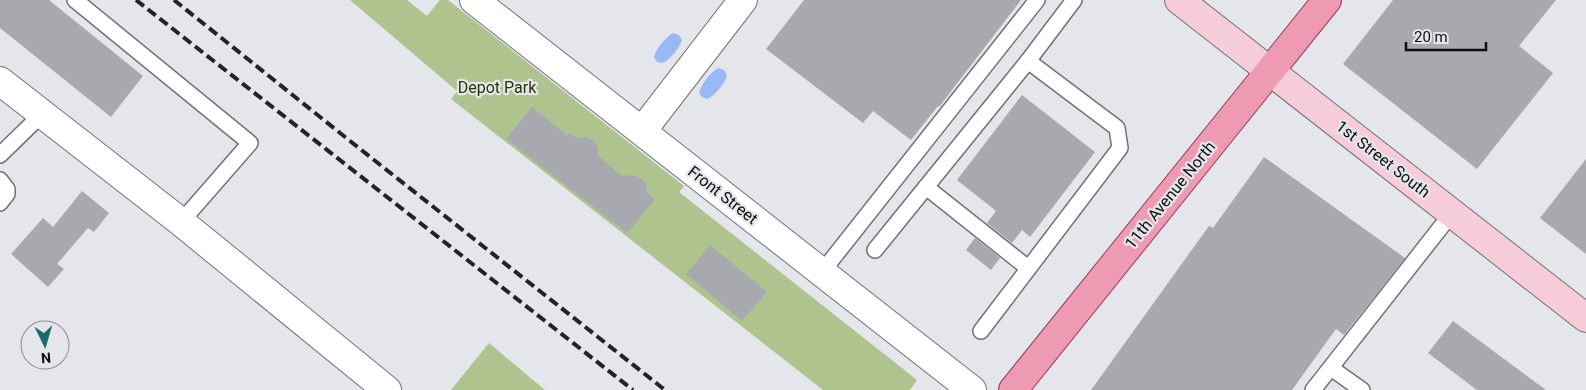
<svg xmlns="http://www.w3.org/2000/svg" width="1586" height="390" font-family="Roboto,sans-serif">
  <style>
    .green { fill: #aec38d }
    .water { fill: #9ab8f7 }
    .building { fill: #a7a9af }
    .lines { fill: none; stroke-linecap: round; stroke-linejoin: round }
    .lane-casing { stroke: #707277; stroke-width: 18 }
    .street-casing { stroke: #707277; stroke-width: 30 }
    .secondary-casing { stroke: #707277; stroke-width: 30 }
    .primary-casing { stroke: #973c57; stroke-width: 30 }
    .lane { stroke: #fff; stroke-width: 15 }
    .street { stroke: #fff; stroke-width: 28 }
    .secondary { stroke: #f6ccd8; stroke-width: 28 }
    .primary { stroke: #ee9ab2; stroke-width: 28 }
    .rail { stroke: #232326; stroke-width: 4; stroke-dasharray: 10 5; stroke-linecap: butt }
    .labels { text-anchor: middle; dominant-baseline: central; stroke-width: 4.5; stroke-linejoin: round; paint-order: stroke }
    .park-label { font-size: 16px; fill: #263501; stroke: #e4e6ec }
    .street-label { font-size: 16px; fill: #0d0d0f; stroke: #e4e6ec }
  </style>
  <rect width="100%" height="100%" fill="#e4e6ec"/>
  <g class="green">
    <polygon points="350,0 407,0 427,16 440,0 448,0 684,186 679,192 917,380 910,390 823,390 451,99 457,91"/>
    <polygon points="489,343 545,390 451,390"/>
  </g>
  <g class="water">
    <path d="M673 33 679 35 682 40C679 49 671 58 663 63L657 62 654 57C657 47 665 38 673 33Z"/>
    <path d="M718 68 724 70 727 75C725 83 715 96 707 99L702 97 699 93C701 84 710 73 718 68Z"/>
  </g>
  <g class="building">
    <polygon points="0,0 49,0 143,76 111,117 0,28"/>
    <polygon points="804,0 1021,0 939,107 938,106 911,140 873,111 863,123 766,49"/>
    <polygon points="1393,0 1556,0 1519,46 1553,73 1477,169 1343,64"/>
    <polygon points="1022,95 1095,152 1030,237 1022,230 1012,243 987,223 996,211 957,180"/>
    <polygon points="532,107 568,136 570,133 576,138 585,137 594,141 598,148 598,156 622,176 634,175 643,180 646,183 647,193 655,199 627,233 506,139"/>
    <polygon points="1264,157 1405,258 1344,335 1336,329 1292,390 1091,390 1209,226 1213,228"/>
    <polygon points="1586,159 1586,254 1540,218"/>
    <polygon points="82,191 109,213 94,232 88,228 57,264 64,269 48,287 11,254 43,218 53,227"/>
    <polygon points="975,238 1000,258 991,270 966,250"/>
    <polygon points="710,245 767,292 742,321 686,274"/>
    <polygon points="1453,321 1546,390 1477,390 1428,353"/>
  </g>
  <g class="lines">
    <defs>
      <g id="lane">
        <polyline points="75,0 250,143 181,222"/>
        <polyline points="0,155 42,114"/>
        <polyline points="0,180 7,189 7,194 0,203"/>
        <polyline points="926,187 1028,268"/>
        <polyline points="875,250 1028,61 1074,0"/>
        <polyline points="822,272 1037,0"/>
        <polyline points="981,331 1120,148 1117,128 1028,61"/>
        <polyline points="1331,368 1362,390"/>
        <polyline points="1313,390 1452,213"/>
      </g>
      <g id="street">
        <polyline points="474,0 972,390"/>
        <polyline points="0,81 181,222 387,390"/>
        <polyline points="642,131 743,0"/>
      </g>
      <polyline id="secondary" points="1179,0 1586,318"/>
      <polyline id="primary" points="1013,390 1327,0"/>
    </defs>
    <use href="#lane" class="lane-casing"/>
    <use href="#street" class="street-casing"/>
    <use href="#secondary" class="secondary-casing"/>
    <use href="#primary" class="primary-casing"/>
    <use href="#lane" class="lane"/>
    <use href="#street" class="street"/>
    <use href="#secondary" class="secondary"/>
    <use href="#primary" class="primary"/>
    <g class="rail">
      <polyline points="136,0 633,390"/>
      <polyline points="174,0 350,141 665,390"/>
    </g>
  </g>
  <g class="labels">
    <g class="park-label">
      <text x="497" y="87">Depot Park</text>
    </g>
    <g class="street-label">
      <text transform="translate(1383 159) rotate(38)">1st Street South</text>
      <text transform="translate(723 195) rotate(38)">Front Street</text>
      <text transform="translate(1170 195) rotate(-51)">11th Avenue North</text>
    </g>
  </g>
  <g transform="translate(45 345) rotate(175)"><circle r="24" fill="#e4e6ec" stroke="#8e8f94"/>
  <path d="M0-4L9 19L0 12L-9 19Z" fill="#1e6b6a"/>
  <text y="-8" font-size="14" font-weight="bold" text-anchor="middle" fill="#0d0d0f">N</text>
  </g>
  <path d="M1406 42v8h80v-8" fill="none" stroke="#0d0d0f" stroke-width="2.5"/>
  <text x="1414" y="42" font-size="15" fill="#0d0d0f" stroke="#e4e6ec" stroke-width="4" paint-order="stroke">20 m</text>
</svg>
